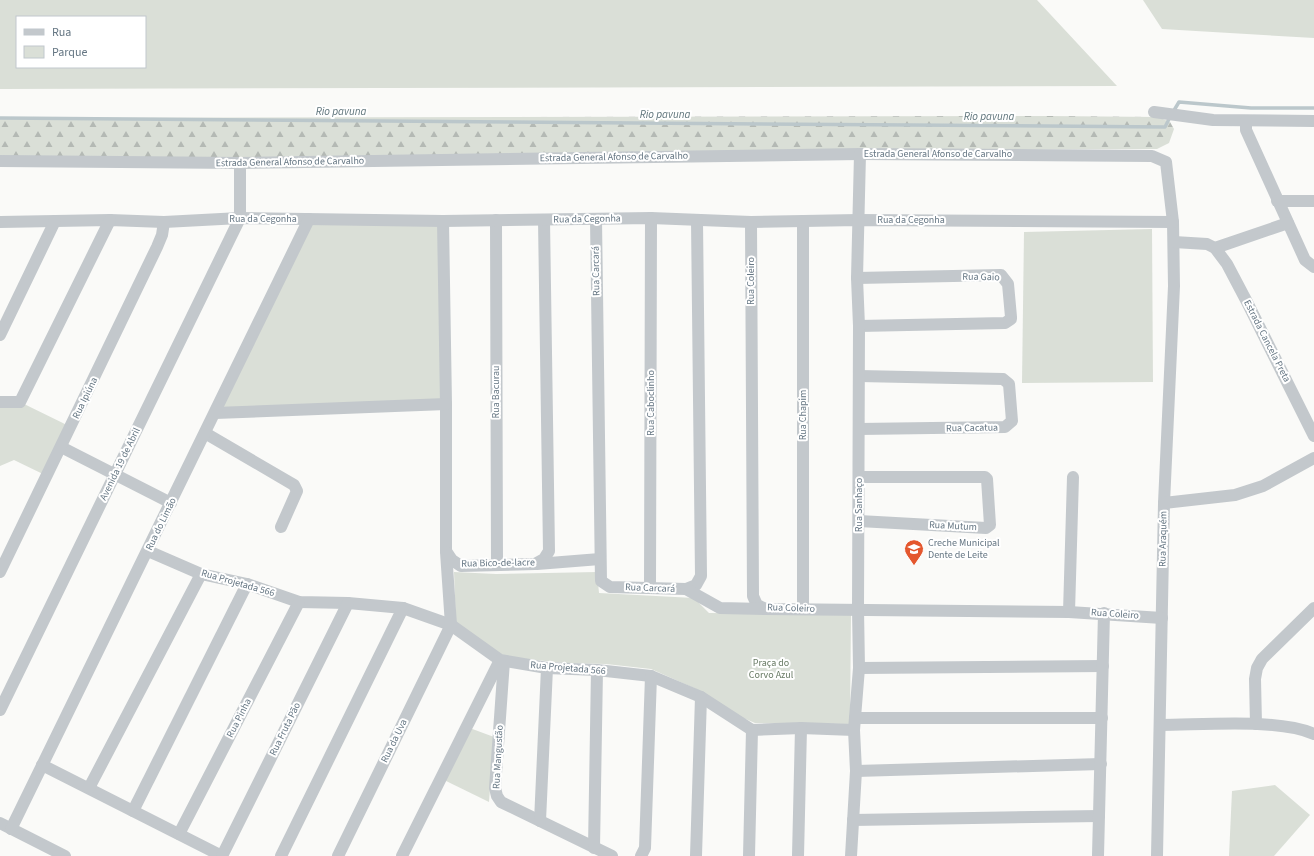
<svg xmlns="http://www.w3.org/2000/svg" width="1314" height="856" font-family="'Source Sans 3',sans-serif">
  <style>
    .green { fill: #dadfd7; fill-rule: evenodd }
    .forest { fill: url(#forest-firs) }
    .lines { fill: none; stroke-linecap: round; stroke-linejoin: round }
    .stream { stroke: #bbc7cb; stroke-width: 3.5 }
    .minor { stroke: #c3c8cc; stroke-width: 12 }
    .labels { text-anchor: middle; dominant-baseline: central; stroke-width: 4; stroke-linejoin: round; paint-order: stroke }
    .street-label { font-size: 10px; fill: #657683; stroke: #fff }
    .poi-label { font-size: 10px; fill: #657683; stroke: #fff; text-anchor: start }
    .park-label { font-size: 10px; fill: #687a64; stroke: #fff }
    .water-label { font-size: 11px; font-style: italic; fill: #60757c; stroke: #fff }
  </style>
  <defs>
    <pattern id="forest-firs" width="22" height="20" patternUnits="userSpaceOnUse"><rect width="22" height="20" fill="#dadfd7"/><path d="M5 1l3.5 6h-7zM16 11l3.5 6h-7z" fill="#b4b9b4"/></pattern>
  </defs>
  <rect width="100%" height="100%" fill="#fafaf8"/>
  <g class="green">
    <path d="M0 0H1037L1117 86 0 89ZM17 17H145V67H17Z"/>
    <polygon points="1143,0 1314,0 1314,38 1162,29"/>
    <polygon points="310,222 442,225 444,402 220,409"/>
    <polygon points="1152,229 1153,382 1022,383 1024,232"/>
    <polygon points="0,402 20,402 71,427 47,476 14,460 0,466"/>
    <polygon points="454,572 496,574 597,572 599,593 694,598 709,613 851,614 850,724 755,723 736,715 694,688 651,669 606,664 564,663 508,657 499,653 456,624"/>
    <polygon points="467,727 494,737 489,802 442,779"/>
    <polygon points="1275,785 1310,815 1274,856 1229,856 1232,791"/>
  </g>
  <polygon class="forest" points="1049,116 1158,117 1170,122 1174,129 1169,143 1157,149 860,150 242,158 0,156 0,118"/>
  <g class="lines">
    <g class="stream">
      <polyline points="1173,112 1179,102 1251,108 1314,108"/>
      <polyline points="0,118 1165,127 1170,117"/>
    </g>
    <g class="minor">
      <polyline points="1154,112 1213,120 1314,121"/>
      <polyline points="1246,121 1246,130 1305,260 1314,267"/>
      <polyline points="0,161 240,163 860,154 1152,156 1166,162 1173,222 1174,286 1164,503 1157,856"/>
      <polyline points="1277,201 1314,201"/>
      <polyline points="596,219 601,581 610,587 686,589 696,585 701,576 697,221"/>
      <polyline points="496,220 497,564"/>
      <polyline points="443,221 446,404 446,551 452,560 461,566 535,564 544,559 549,551 544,220"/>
      <polyline points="803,221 803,609"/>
      <polyline points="0,222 110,220 164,222 240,218 443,221 651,218 751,222 858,220 1173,222"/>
      <polyline points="751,222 753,596 757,605 766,609 1069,612 1162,618"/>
      <polyline points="1174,242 1207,244 1215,248 1288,223"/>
      <polyline points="1215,248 1227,264 1247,302 1314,436"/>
      <polyline points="857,278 1001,275 1008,284 1011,317 1011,319 1005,323 859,326"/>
      <polyline points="0,335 55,221"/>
      <polyline points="859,376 1003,379 1009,384 1012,421 1005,427 859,429"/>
      <polyline points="0,402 20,402 110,220"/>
      <polyline points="215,413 446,404"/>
      <polyline points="205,433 294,485 297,491 281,527"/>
      <polyline points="61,447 171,503"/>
      <polyline points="1164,503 1235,495 1263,486 1314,458"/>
      <polyline points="859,521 986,528 990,525 987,479 985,477 859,477"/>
      <polyline points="148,551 201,574 247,584 299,602 348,603 403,608 451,625 500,660 547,668 597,670 651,676 701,697 752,730 801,728 854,730"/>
      <polyline points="537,564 600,559"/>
      <polyline points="0,572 157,247 162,235 164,222"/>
      <polyline points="650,587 651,218"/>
      <polyline points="686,589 720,608 766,609"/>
      <polyline points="1069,612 1073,477"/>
      <polyline points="504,661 495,788 497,796 501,802 612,856"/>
      <polyline points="859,668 1103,666"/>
      <polyline points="0,710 240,218 240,163"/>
      <polyline points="855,718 1102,718"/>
      <polyline points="1256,724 1255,679 1257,668 1262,659 1314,608"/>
      <path d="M1161 725C1201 725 1279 718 1314 734"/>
      <polyline points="42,765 222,856"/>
      <polyline points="856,771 1101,764"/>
      <polyline points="89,788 201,574"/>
      <polyline points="133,811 247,584"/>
      <polyline points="853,820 1099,816"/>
      <polyline points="540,821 547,668"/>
      <polyline points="0,823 65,856"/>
      <polyline points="11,829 309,219"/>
      <polyline points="179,834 299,602"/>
      <polyline points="594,848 597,670"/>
      <polyline points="222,856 348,603"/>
      <polyline points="281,856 403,608"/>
      <polyline points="338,856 451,625 446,552"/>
      <polyline points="402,856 500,660"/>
      <polyline points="641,856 645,848 651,676"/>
      <polyline points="696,856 701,697"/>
      <polyline points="749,856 752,730"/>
      <polyline points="798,856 801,728"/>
      <polyline points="851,856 856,771 854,730 859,668 858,609 859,326 857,278 860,154"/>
      <polyline points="1098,856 1104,613"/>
    </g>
  </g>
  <defs>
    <symbol id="school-pin" viewBox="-11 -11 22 30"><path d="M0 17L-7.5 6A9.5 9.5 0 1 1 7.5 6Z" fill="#e4572e" stroke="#fff"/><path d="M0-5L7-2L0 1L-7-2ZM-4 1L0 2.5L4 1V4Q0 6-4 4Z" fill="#fff"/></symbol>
  </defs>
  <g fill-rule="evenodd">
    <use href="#school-pin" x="903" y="538" width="22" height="30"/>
  </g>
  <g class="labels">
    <g class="street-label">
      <text x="938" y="154">Estrada General Afonso de Carvalho</text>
      <text transform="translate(614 157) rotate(-1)">Estrada General Afonso de Carvalho</text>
      <text transform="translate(290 162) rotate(-1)">Estrada General Afonso de Carvalho</text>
      <text x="263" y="219">Rua da Cegonha</text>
      <text transform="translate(587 219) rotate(-1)">Rua da Cegonha</text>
      <text x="911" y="220">Rua da Cegonha</text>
      <text transform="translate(596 271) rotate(-91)">Rua Carcará</text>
      <text transform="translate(981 277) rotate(1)">Rua Gaio</text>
      <text transform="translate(751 281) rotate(-90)">Rua Coleiro</text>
      <text transform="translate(1267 341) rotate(63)">Estrada Cancela Preta</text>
      <text transform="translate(496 392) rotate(-90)">Rua Bacurau</text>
      <text transform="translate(85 398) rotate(-64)">Rua Ipiúna</text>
      <text transform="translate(651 403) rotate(-90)">Rua Caboclinho</text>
      <text transform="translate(803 415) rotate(-90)">Rua Chapim</text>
      <text transform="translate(972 428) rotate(-1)">Rua Cacatua</text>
      <text transform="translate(120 464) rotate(-64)">Avenida 19 de Abril</text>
      <text transform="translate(859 505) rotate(-90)">Rua Sanhaço</text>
      <text transform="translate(161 524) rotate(-64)">Rua do Limão</text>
      <text transform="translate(953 526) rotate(3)">Rua Mutum</text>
      <text transform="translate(1163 539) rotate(-89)">Rua Araquém</text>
      <text transform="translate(498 563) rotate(-1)">Rua Bico-de-lacre</text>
      <text transform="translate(238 583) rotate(16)">Rua Projetada 566</text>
      <text transform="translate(650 588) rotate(2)">Rua Carcará</text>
      <text transform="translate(791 608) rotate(2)">Rua Coleiro</text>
      <text transform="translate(1115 614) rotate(4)">Rua Coleiro</text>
      <text transform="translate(568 668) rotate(5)">Rua Projetada 566</text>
      <text transform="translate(239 718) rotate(-63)">Rua Pinha</text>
      <text transform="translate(285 729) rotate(-64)">Rua Fruta Pão</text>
      <text transform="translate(394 741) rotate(-64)">Rua da Uva</text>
      <text transform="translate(498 757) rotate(-87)">Rua Mangustão</text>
    </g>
    <g class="poi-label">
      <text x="928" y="543">Creche Municipal<tspan x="928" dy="12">Dente de Leite</tspan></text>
    </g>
    <g class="park-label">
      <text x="771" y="663">Praça do<tspan x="771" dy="12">Corvo Azul</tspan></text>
    </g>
    <g class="water-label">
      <text x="341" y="111">Rio pavuna</text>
      <text x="665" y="114">Rio pavuna</text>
      <text x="989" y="116">Rio pavuna</text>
    </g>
  </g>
  <rect x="16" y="16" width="130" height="52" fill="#ffffff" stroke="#c1c8cd"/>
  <rect x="24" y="29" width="20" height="6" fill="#c3c8cc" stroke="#c1c8cd"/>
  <text x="52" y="36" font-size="12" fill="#657683">Rua</text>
  <rect x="24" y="46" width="20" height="12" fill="#dadfd7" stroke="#c1c8cd"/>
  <text x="52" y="56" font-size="12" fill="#657683">Parque</text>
</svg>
